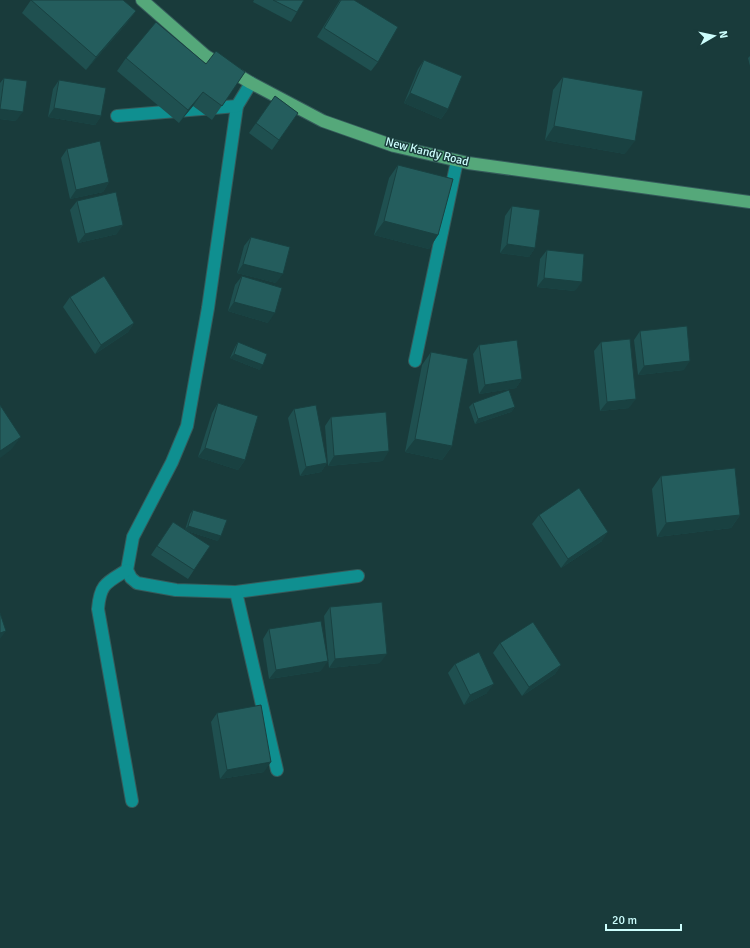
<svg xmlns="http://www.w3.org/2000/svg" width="750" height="948" font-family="Signika,sans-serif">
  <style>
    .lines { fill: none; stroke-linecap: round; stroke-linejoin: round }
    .street-casing { stroke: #355b5b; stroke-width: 14 }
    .primary-casing { stroke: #355b5b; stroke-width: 14 }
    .street { stroke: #0f8f90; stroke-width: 12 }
    .primary { stroke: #55a87a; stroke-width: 12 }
    .wall { fill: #1f5050 }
    .shaded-wall { fill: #194141 }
    .building { fill: #245d5d; stroke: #194141 }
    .labels { text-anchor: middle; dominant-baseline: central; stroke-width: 3; stroke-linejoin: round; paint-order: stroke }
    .street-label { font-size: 12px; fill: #cdfefd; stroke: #193b3b }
  </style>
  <rect width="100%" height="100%" fill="#193b3b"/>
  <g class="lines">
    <defs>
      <g id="street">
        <polyline points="237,106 208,308 187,426 172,462 133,537 127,570 131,578 137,583 176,590 236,592 358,576"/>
        <polyline points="117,116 237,106 251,83"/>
        <polyline points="415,361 457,161"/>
        <path d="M127 570C106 583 100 584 98 609L132 801"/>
        <polyline points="236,592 277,770"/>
      </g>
      <polyline id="primary" points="142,0 206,56 251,83 323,121 394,146 468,163 750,202"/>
    </defs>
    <use href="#street" class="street-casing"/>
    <use href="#primary" class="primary-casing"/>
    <use href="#street" class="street"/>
    <use href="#primary" class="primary"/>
  </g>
  <g class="wall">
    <polygon points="31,0 136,11 126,24 86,70 22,13"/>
    <polygon points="254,0 304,0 297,12 291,22 253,2"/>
    <polygon points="340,0 354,0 378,62 371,71 317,37"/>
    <polygon points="750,56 750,66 748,58"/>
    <polygon points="126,58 206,64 245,72 212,120 193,106 179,123 117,71"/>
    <polygon points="424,60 448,109 441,119 404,103 418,69"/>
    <polygon points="563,77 625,154 545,140 553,90"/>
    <polygon points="4,78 16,121 0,119 0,83"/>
    <polygon points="59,80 101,116 95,125 48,117 53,89"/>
    <polygon points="275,96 298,113 272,150 249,133"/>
    <polygon points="67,149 109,182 103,192 70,199 61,158"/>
    <polygon points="398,165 438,235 429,249 374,235 389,178"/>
    <polygon points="77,201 117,234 78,243 70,210"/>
    <polygon points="512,206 535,248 529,257 500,253 505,216"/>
    <polygon points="251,237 276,283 237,273 244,246"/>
    <polygon points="547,250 575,291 537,287 540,259"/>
    <polygon points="242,276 268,323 228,311 235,285"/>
    <polygon points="70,297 134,323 128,332 95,354 63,307"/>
    <polygon points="640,331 684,370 638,375 634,340"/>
    <polygon points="238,342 260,370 230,358 235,347"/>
    <polygon points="601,342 629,408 600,411 594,351"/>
    <polygon points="479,345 522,379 516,388 479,394 473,354"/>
    <polygon points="431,352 452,446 442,460 405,452 422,365"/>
    <polygon points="218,403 245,460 238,470 198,457 212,413"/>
    <polygon points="473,403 515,407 511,412 475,424 469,407"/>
    <polygon points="294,409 327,463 321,472 300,476 288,418"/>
    <polygon points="331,417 383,461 328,466 325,426"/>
    <polygon points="661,476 740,515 731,528 657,537 652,489"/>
    <polygon points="193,510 218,541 187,531 194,570 188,579 151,555 173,522 185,530 190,514"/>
    <polygon points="539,515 602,541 561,568 532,524"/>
    <polygon points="330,607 380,663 329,668 324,616"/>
    <polygon points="269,629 321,671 269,679 263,639"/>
    <polygon points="500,643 561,665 555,674 522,696 493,653"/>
    <polygon points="455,664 487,693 464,705 448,673"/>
    <polygon points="217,713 264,772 220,779 211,722"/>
  </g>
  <g class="shaded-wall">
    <polygon points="136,11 126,24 86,70 96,57"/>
    <polygon points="203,92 193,106 179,123 188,110"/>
    <polygon points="410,93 448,109 441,119 404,103"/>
    <polygon points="54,108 101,116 95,125 48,117"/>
    <polygon points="0,109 23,112 16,121 0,119"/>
    <polygon points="554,126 635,141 625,154 545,140"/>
    <polygon points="109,182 103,192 70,199 76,190"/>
    <polygon points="384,221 438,235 429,249 374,235"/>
    <polygon points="123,225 117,234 78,243 85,234"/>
    <polygon points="507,244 535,248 529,257 500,253"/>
    <polygon points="243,264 283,274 276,283 237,273"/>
    <polygon points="544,278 582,282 575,291 537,287"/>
    <polygon points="234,302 275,313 268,323 228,311"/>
    <polygon points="134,323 128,332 95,354 101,345"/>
    <polygon points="234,354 263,365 260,370 230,358"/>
    <polygon points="690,361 684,370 638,375 644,366"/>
    <polygon points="522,379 516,388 479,394 485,385"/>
    <polygon points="636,399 629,408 600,411 607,402"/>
    <polygon points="515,407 511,412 475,424 478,419"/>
    <polygon points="21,437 11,450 0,458 0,451"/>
    <polygon points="415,439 452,446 442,460 405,452"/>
    <polygon points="205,448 245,460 238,470 198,457"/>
    <polygon points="389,451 383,461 328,466 334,456"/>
    <polygon points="327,463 321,472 300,476 306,467"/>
    <polygon points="740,515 731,528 657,537 666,523"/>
    <polygon points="188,526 221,536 218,541 184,530"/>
    <polygon points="608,532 602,541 561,568 568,559"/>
    <polygon points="6,631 0,639 0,633"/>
    <polygon points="387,654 380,663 329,668 335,659"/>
    <polygon points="328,661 321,671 269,679 276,670"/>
    <polygon points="561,665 555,674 522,696 529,687"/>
    <polygon points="494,684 487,693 464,705 470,695"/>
    <polygon points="271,762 264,772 220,779 227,770"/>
  </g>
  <g class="building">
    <polygon points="31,0 123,0 136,11 96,57"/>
    <polygon points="273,0 304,0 297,12"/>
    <polygon points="341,0 354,0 398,27 378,62 324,28"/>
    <polygon points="156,22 206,64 216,51 245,72 222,106 203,92 188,110 126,58"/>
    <polygon points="424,60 462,76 448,109 410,93"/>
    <polygon points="563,77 643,91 635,141 554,126"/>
    <polygon points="4,78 27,81 23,112 0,109"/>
    <polygon points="59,80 106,88 101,116 54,108"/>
    <polygon points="275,96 298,113 279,140 256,123"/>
    <polygon points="100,141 109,182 76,190 67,149"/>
    <polygon points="398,165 453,179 438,235 384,221"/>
    <polygon points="116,192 123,225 85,234 77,201"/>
    <polygon points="512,206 540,210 535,248 507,244"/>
    <polygon points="251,237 290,247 283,274 243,264"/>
    <polygon points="547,250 584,254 582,282 544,278"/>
    <polygon points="104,276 134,323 101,345 70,297"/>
    <polygon points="242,276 282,288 275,313 234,302"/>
    <polygon points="687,326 690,361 644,366 640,331"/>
    <polygon points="630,339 636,399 607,402 601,342"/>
    <polygon points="517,340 522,379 485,385 479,345"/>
    <polygon points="238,342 267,354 263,365 234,354"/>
    <polygon points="431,352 468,359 452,446 415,439"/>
    <polygon points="509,390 515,407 478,419 473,403"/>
    <polygon points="218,403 258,416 245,460 205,448"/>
    <polygon points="0,405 21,437 0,451"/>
    <polygon points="316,405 327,463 306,467 294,409"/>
    <polygon points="386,412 389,451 334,456 331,417"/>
    <polygon points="735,468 740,515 666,523 661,476"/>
    <polygon points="579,488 608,532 568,559 539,515"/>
    <polygon points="193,510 227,520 221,536 188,526"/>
    <polygon points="173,522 210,546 194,570 157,546"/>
    <polygon points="382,602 387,654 335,659 330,607"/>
    <polygon points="0,613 6,631 0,633"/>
    <polygon points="321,621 328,661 276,670 269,629"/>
    <polygon points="533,622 561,665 529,687 500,643"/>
    <polygon points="479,652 494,684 470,695 455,664"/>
    <polygon points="261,705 271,762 227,770 217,713"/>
  </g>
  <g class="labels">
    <g class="street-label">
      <text transform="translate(427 152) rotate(14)">New Kandy Road</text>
    </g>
  </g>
  <g transform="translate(714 36) rotate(81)" stroke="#193b3b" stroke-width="3" paint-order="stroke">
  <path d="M0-3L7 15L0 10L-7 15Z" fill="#cdfefd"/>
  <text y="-6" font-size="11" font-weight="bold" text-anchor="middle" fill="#cdfefd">N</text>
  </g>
  <path d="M606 924v6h75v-6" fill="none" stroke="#cdfefd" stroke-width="2"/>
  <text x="612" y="924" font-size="12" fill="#cdfefd" stroke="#193b3b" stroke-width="3" paint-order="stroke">20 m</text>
</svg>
